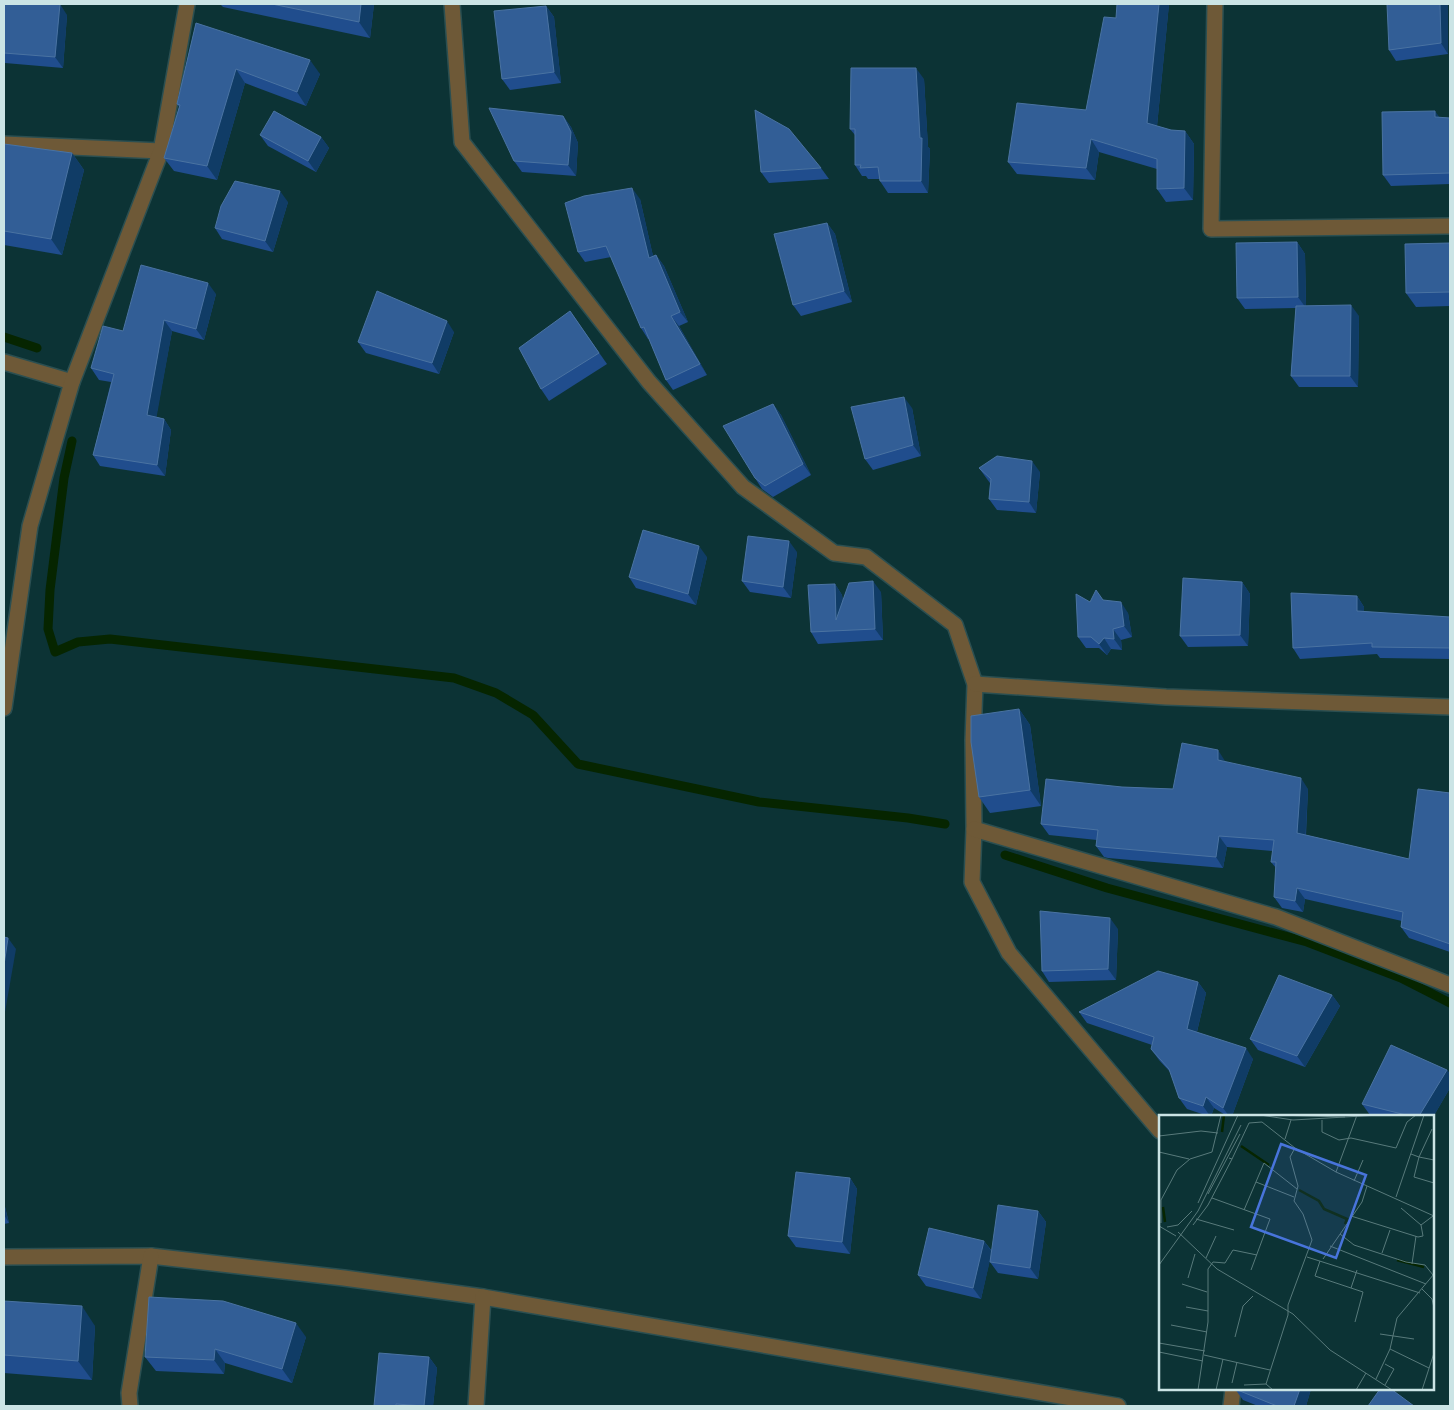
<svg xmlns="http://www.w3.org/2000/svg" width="1454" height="1410" font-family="'Varela Round',sans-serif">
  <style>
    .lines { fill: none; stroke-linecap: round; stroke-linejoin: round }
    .stream { stroke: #062500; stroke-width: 9 }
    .minor-casing { stroke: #2b4f51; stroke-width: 18 }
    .minor { stroke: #6e5937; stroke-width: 15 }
    .wall { fill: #204d8d }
    .shaded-wall { fill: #103c66 }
    .building { fill: #325e96; stroke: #4a73a2 }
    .inset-river { fill: none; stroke: #062500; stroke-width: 2.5 }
    .inset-road { fill: none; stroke: #587a7b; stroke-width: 1 }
    .view { fill: #4874db; fill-opacity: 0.15; stroke: #4874db; stroke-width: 2.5 }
    .inset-edge { fill: none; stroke: #cbe4e5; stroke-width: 2.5 }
  </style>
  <rect width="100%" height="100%" fill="#0c3335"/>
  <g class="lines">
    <g class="stream">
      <polyline points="4,337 37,348"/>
      <polyline points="72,441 64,478 50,590 48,629 55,652 78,642 110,639 454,678 496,693 533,715 578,764 759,802 908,818 945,824"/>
      <polyline points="1005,855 1107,888 1307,942 1401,978 1450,1003"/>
    </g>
    <defs>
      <g id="minor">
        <polyline points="452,4 462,142 649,382 743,487 834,553 866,557 955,625 975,684 973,740 974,829 972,882 1009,953 1160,1131"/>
        <polyline points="1215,4 1211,229 1450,226"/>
        <polyline points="4,144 161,151"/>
        <polyline points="4,362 72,382"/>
        <polyline points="975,684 1166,697 1450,707"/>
        <polyline points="4,708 30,526 72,382 161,151 187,4"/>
        <polyline points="974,829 1276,917 1450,985"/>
        <polyline points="4,1257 151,1256 344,1278 483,1297 1118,1406"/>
        <polyline points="130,1406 129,1393 151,1256"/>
        <polyline points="476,1406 483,1297"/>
        <polyline points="1231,1406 1233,1389"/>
      </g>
    </defs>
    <use href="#minor" class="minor-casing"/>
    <use href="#minor" class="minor"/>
  </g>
  <g class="wall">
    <polygon points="4,4 67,15 63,68 5,63 4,62"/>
    <polygon points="220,4 374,4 370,38 223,7"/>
    <polygon points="1169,4 1157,126 1171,130 1185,131 1194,144 1193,200 1166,202 1157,189 1157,169 1099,152 1095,180 1017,174 1008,162 1086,110 1116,18"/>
    <polygon points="1448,4 1448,54 1396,61 1389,50"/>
    <polygon points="546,6 554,17 561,83 510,90 502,79"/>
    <polygon points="196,23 320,74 306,106 245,83 217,180 174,171 164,158 179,107 177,104"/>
    <polygon points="924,79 928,147 930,149 928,193 888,193 880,181 880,179 868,179 866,176 862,176 855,165 855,135 850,129"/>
    <polygon points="563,116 571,127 578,143 576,176 522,172 514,161"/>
    <polygon points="1439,117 1450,118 1450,184 1391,186 1383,175"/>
    <polygon points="260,135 321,137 329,148 316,172 268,146"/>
    <polygon points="4,144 72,153 84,170 62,255 4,245"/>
    <polygon points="821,168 829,179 769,183 761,172"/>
    <polygon points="640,199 653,256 656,255 664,266 688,322 679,326 707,375 673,390 666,380 649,339 648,339 641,328 611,257 585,262 578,252"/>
    <polygon points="288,202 273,252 222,239 215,228"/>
    <polygon points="827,223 835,234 852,302 801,316 793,305"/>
    <polygon points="1297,242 1305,254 1306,306 1359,316 1358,387 1299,387 1291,376 1296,308 1245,309 1237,298"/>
    <polygon points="1450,243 1450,306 1416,307 1406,293"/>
    <polygon points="216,294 204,340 172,331 156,417 164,419 171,430 165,476 100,466 93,455 111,382 99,380 91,368 123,331"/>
    <polygon points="570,311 607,364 549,401 541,389"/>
    <polygon points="454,332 439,374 366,353 358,342"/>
    <polygon points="773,404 781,415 811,475 773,497 762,489 755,478"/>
    <polygon points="912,408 921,456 873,470 865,459"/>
    <polygon points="979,468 1040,472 1036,513 997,510 989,499 990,483 987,479"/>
    <polygon points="797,552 791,598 750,592 742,581"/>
    <polygon points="707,557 696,605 636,588 629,577"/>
    <polygon points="1242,582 1250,594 1248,646 1188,647 1180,636"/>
    <polygon points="835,584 842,595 843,601 881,592 883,640 818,644 811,632"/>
    <polygon points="1357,596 1364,607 1364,612 1450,617 1450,659 1380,658 1377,654 1300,659 1293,648"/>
    <polygon points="1103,600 1128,613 1132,637 1121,640 1122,650 1111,649 1107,655 1099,648 1086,648 1078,637 1090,602"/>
    <polygon points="1019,709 1030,725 1041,806 990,813 979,797"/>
    <polygon points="1225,762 1308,789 1306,835 1409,859 1450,793 1450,957 1449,956 1450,952 1409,938 1401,927 1402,921 1305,899 1303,912 1282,908 1274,897 1276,868 1271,862 1273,851 1227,847 1223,868 1108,858 1104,857 1096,846 1097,840 1049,835 1041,824 1122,787 1173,789"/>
    <polygon points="1118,929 1116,980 1049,982 1042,971"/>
    <polygon points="1198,982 1206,993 1197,1032 1253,1059 1232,1116 1227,1116 1214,1108 1211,1116 1208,1116 1187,1109 1179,1098 1171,1073 1159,1060 1151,1049 1152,1045 1087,1023 1079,1012"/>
    <polygon points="1332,995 1340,1006 1305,1067 1258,1050 1250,1039"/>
    <polygon points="1447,1070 1450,1074 1450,1088 1433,1117 1433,1116 1375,1116 1370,1115 1362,1104"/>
    <polygon points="850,1178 857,1189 850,1254 796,1247 788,1236"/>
    <polygon points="4,1203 9,1223 4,1224"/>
    <polygon points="1038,1211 1046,1222 1038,1279 998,1273 990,1262 990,1259 981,1299 926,1286 918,1275 984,1241 992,1251"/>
    <polygon points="4,1301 95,1326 92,1380 4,1373"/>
    <polygon points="306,1337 292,1383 225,1363 224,1374 156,1371 145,1357"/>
    <polygon points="429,1357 437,1368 433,1406 374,1406"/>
    <polygon points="1235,1389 1311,1389 1306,1406 1258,1406 1243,1400"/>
  </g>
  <g class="shaded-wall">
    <polygon points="60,4 67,15 63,68 55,57"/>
    <polygon points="361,4 374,4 370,38 359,22"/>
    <polygon points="1159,4 1169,4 1156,136 1147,123"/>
    <polygon points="1440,4 1448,4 1448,54 1441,43"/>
    <polygon points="546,6 554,17 561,83 554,72"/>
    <polygon points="310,60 320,74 306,106 297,92"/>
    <polygon points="916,68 924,79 928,147 930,149 928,193 921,181 920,138"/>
    <polygon points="236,69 245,83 217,180 207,166"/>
    <polygon points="1435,111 1443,122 1435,117"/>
    <polygon points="563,116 571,127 578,143 576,176 568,165"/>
    <polygon points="1185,131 1194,144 1193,200 1184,188"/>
    <polygon points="321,137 329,148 316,172 308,161"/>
    <polygon points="1091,139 1099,152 1095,180 1086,168"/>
    <polygon points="72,153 84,170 62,255 51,239"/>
    <polygon points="632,188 640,199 656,269 649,258"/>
    <polygon points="280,191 288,202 273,252 265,241"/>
    <polygon points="827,223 835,234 852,302 844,291"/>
    <polygon points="1297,242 1305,254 1306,308 1298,297"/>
    <polygon points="656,255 664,266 688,322 680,312"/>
    <polygon points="208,283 216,294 204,340 196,329"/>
    <polygon points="1351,305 1359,316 1358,387 1350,376"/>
    <polygon points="671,316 679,326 707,375 700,364"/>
    <polygon points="164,320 172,331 155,426 147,415"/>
    <polygon points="447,321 454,332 439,374 432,363"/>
    <polygon points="904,397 912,408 921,456 913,445"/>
    <polygon points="773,404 781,415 811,475 803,464"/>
    <polygon points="164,419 171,430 165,476 157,465"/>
    <polygon points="1032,461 1040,472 1036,513 1029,502"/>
    <polygon points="789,541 797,552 791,598 783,587"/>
    <polygon points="699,546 707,557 696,605 688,594"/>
    <polygon points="873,581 881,592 883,640 875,629"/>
    <polygon points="1242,582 1250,594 1248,646 1240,635"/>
    <polygon points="835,584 842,595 844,631 836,620"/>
    <polygon points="1357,596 1364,607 1364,622 1357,611"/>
    <polygon points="1121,602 1128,613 1132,637 1124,626"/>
    <polygon points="1113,629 1121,640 1122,650 1114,639"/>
    <polygon points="1104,638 1111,649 1107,655 1099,644"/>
    <polygon points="1019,709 1030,725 1041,806 1030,790"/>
    <polygon points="1218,750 1225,761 1218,760"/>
    <polygon points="1301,778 1308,789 1305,845 1297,833"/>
    <polygon points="1219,836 1227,847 1223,868 1216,857"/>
    <polygon points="1297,888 1305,899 1303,912 1295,901"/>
    <polygon points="1110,918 1118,929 1116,980 1108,969"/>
    <polygon points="8,938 16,949 5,1012 4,1011 4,965"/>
    <polygon points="1198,982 1206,993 1195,1040 1187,1029"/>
    <polygon points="1332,995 1340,1006 1305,1067 1297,1056"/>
    <polygon points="1246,1048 1253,1059 1232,1116 1229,1116 1223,1108"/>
    <polygon points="1447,1070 1450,1074 1450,1088 1433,1117 1433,1116 1419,1116"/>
    <polygon points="1206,1097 1214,1108 1211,1116 1210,1116 1203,1106"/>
    <polygon points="850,1178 857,1189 850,1254 842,1242"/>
    <polygon points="4,1203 9,1223 4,1215"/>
    <polygon points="1038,1211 1046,1222 1038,1279 1030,1268"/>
    <polygon points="984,1241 992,1252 981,1299 973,1288"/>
    <polygon points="82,1306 95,1326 92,1380 78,1361"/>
    <polygon points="296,1323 306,1337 292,1383 282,1369"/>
    <polygon points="215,1349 225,1363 224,1374 214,1360"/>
    <polygon points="429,1357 437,1368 433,1406 424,1406"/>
    <polygon points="1300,1389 1311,1389 1306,1406 1294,1406"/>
  </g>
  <g class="building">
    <polygon points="4,4 60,4 55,57 4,53"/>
    <polygon points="272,4 361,4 359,22"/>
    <polygon points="1117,4 1159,4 1147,123 1171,130 1185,131 1184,188 1157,189 1157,159 1091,139 1086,168 1008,162 1017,103 1086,110 1104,17 1116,18"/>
    <polygon points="1387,4 1440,4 1441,43 1389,50"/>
    <polygon points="546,6 554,72 502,79 494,11"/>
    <polygon points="196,23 310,60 297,92 236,69 207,166 164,158 180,105 177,104"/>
    <polygon points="851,68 916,68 920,138 922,138 921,181 880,181 878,167 860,168 861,165 855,165 855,129 850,129"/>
    <polygon points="489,108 563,116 571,132 568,165 514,161"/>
    <polygon points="755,110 789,129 821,168 761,172"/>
    <polygon points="274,111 321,137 308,161 260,135"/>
    <polygon points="1435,111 1435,117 1450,118 1450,173 1383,175 1382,112"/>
    <polygon points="4,144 72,153 51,239 4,231"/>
    <polygon points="235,181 280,191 265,241 215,228 221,206"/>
    <polygon points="632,188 649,258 656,255 680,312 671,316 700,364 666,380 644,327 641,328 606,246 578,252 565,203 584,196"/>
    <polygon points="827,223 844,291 793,305 774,234"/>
    <polygon points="1297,242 1298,297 1237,298 1236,243"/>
    <polygon points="1450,243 1450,292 1406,293 1405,244"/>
    <polygon points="141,265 208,283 196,329 164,320 147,415 164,419 157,465 93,455 114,374 91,368 103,326 123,331"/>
    <polygon points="377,291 447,321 432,363 358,342"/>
    <polygon points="1351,305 1350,376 1291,376 1296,306"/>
    <polygon points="570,311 599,353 541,389 519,348"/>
    <polygon points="904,397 913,445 865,459 851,407"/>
    <polygon points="773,404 803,464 765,486 755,478 723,426"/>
    <polygon points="997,456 1032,461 1029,502 989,499 991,479 979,468"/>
    <polygon points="643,530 699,546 688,594 629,577"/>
    <polygon points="748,536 789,541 783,587 742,581"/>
    <polygon points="1183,578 1242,582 1240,635 1180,636"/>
    <polygon points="873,581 875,629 811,632 808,585 835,584 836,620 849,583"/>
    <polygon points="1096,590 1103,600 1121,602 1124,626 1113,629 1114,639 1104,638 1099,644 1091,637 1078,637 1076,594 1090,602"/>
    <polygon points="1291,593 1357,596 1357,611 1450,617 1450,648 1372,647 1372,643 1293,648"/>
    <polygon points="1019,709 1030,790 979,797 971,742 971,716"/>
    <polygon points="1182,743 1218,750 1218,760 1301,778 1297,833 1409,859 1418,789 1450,793 1450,944 1401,927 1403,912 1297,888 1295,901 1274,897 1276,862 1271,862 1274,840 1219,836 1216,857 1101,847 1096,846 1098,830 1041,824 1046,779 1122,787 1173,789"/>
    <polygon points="1040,911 1110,918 1108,969 1042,971"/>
    <polygon points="4,937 8,938 4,965"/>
    <polygon points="1158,971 1198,982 1187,1029 1246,1048 1223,1108 1206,1097 1203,1106 1179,1098 1169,1069 1151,1049 1154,1037 1079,1012"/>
    <polygon points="1279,975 1332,995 1297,1056 1250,1039"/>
    <polygon points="1391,1045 1447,1070 1419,1116 1410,1116 1362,1104"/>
    <polygon points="796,1172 850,1178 842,1242 788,1236"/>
    <polygon points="998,1205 1038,1211 1030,1268 990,1262"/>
    <polygon points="929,1228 984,1241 973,1288 918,1275"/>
    <polygon points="149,1297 223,1301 296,1323 282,1369 215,1349 214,1360 145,1357"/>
    <polygon points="4,1301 82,1306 78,1361 4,1355"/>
    <polygon points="379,1353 429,1357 424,1406 396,1404 396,1406 374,1406"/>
    <polygon points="1235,1389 1300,1389 1294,1406 1277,1406"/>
    <polygon points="1380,1389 1391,1389 1414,1406 1368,1406"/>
  </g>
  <g transform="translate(1159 1115)">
    <rect width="275" height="275" fill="#0c3335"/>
    <path class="inset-river" d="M63 17 65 0M82 31 110 50M140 75 160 86 165 94 188 104 186 109M4 92 6 107M238 145 265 152"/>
    <path class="inset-road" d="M101 0 134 5 221 0M116 0 186 2M163 5V17L180 25 192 23 237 33 248 7 257 0M0 21 42 16 59 18M126 24 132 5M0 37 30 44M252 39 260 42 273 14M70 43 73 44 90 8 103 7 136 33 177 57 275 101M275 45 260 42 255 62 275 68M177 57 198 0M195 66 204 45M97 67 135 82M49 79 81 19M237 82 265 0M53 83 111 104 92 155M39 88 79 0M242 93 262 110 274 101M85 95 105 48 138 74M192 101 259 122 264 121 262 110M37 104 75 115M2 108V85L18 55 31 44 53 37 62 0M34 110 49 90 73 44M0 111 17 121M8 112 19 110 33 96M19 117 58 154 134 199 171 235 233 275M181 119 195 130 247 147 266 150 274 160M171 131 267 169M223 138 231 115M148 142 261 178M47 143 57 121M164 144 203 87 208 71M161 146 156 161 204 177 196 207M253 149 257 121M0 150 39 96 82 10M29 163 36 139M23 169 48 177M192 173 198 155M263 174 273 184 275 193M27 192 49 196M12 210 48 217M221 219 255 224M76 222 84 191 94 181M0 228 46 236M231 234 270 253M0 237 44 246M45 240 111 255M226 249 235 254 226 270M217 264 231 234 238 203 275 159M73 268 78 247M107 269 129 200V190L153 125 144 99 135 86 139 71 131 42 136 33M85 270 107 269 114 275M39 275 49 207V154L54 147 66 148 74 135 98 140M57 275 64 244M197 275 207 258M263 275 275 238"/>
    <path class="view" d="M122 29 207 60 177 143 92 112Z"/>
    <rect width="275" height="275" class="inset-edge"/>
  </g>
  <rect width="1454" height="1410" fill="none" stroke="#cbe4e5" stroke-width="10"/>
</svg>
